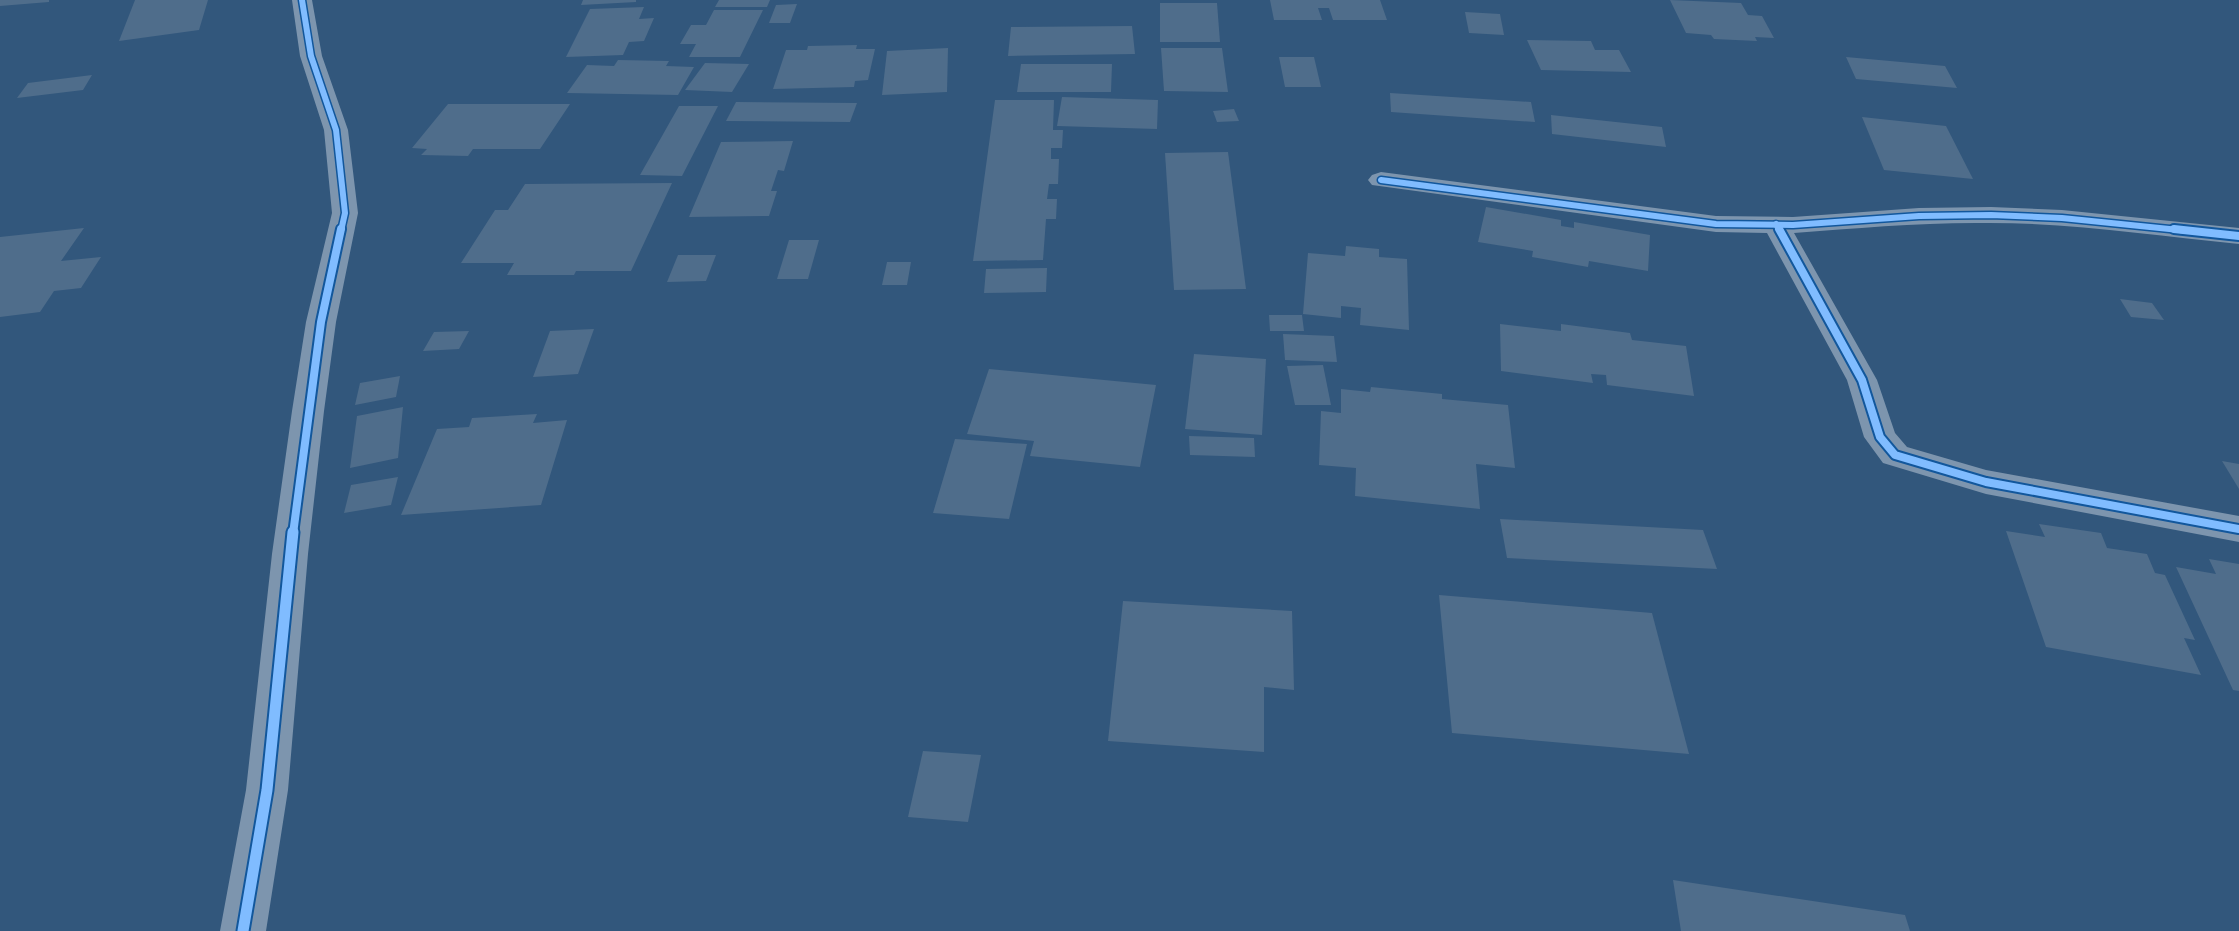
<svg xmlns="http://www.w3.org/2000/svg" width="2239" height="931" font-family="'Exo 2',sans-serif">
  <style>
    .building { fill: #4f6d8b }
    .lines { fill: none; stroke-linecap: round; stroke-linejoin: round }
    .minor { fill: #7d95ae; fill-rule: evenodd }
    .cycleway-far2-casing { stroke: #12579c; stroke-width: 9 }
    .cycleway-far1-casing { stroke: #12579c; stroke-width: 12 }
    .cycleway-casing { stroke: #12579c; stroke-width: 15 }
    .cycleway-far2 { stroke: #80bcff; stroke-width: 6 }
    .cycleway-far1 { stroke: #80bcff; stroke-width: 8 }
    .cycleway { stroke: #80bcff; stroke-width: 11 }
  </style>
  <rect width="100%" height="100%" fill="#32577c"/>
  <g class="building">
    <polygon points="0,0 49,0 49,2 0,6"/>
    <polygon points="135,0 208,0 199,30 119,41"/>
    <polygon points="583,0 636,0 636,2 581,5"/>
    <polygon points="719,0 770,0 767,7 715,7"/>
    <polygon points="1270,0 1380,0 1387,20 1333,20 1329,8 1318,8 1322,20 1274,20"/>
    <polygon points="1670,0 1741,3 1748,15 1762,16 1774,38 1755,37 1757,41 1714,39 1711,35 1686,33"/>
    <polygon points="1160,3 1217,3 1220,42 1160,42"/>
    <polygon points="797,4 790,23 769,23 776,5"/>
    <polygon points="644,7 639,19 654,18 644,41 629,42 623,55 566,57 590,9"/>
    <polygon points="714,10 763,10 740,57 689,57 696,44 680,44 691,25 706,25"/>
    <polygon points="1465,12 1500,14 1504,35 1469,33"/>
    <polygon points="1132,26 1135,54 1008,56 1011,27"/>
    <polygon points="1527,40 1591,41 1595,50 1619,50 1631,72 1541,70"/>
    <polygon points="857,45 856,49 875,49 868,80 855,81 854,87 773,89 786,50 807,50 808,46"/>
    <polygon points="948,48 947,92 882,95 887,51"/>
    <polygon points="1161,48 1222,48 1228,92 1164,91"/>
    <polygon points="1279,57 1314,57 1321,87 1285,87"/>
    <polygon points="1846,57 1945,66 1957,88 1856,79"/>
    <polygon points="618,60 669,61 666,66 694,67 678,95 567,93 587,65 614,66"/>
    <polygon points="705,63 749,64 732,92 685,90"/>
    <polygon points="1021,64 1112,64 1111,92 1017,92"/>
    <polygon points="92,75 83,90 17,98 28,83"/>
    <polygon points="1390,93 1531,102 1535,122 1391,112"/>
    <polygon points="1062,97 1158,100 1157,129 1057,126"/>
    <polygon points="995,100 1054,100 1053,130 1063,130 1062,148 1051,148 1051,159 1059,159 1058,184 1049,184 1047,199 1057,199 1056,219 1046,219 1043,260 973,261"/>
    <polygon points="736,102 857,103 850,122 726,121"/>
    <polygon points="448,104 570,104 540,149 473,149 468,156 421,155 427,149 412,148"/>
    <polygon points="679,106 718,106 682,176 640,175"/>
    <polygon points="1234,109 1239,121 1217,122 1213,111"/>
    <polygon points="1551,115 1662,127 1666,147 1552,134"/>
    <polygon points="1862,117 1946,126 1973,179 1884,170"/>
    <polygon points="793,141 784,171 778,170 771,191 777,191 769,216 689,217 721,142"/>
    <polygon points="1228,152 1246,289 1174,290 1165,153"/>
    <polygon points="672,183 631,271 576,271 574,275 507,275 514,263 461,263 495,210 508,210 525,184"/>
    <polygon points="1486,207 1561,220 1561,226 1574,228 1574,222 1650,235 1648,271 1589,261 1588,267 1532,257 1533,251 1478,242"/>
    <polygon points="84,228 61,261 101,257 81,288 54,291 40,312 0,317 0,237"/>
    <polygon points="789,240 819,240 808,279 777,279"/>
    <polygon points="1346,246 1379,249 1379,257 1407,259 1409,330 1360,325 1361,308 1341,306 1341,318 1303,314 1308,253 1345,256"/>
    <polygon points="678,255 716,255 706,281 667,282"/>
    <polygon points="887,262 911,262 907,285 882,285"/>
    <polygon points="1047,268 1046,292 984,293 986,269"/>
    <polygon points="2120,299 2152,303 2164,320 2131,317"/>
    <polygon points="1269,315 1302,315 1304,331 1270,331"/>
    <polygon points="1500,324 1561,331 1561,324 1630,333 1632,340 1686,346 1694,396 1607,385 1606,375 1591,374 1593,383 1501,371"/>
    <polygon points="594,329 578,374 533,377 550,331"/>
    <polygon points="469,331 459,349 423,351 434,332"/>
    <polygon points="1283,334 1334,336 1337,362 1285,360"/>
    <polygon points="1194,354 1266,359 1262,435 1185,429"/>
    <polygon points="1323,365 1331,405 1295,405 1287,366"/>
    <polygon points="989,369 1156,385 1140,467 1030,456 1034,441 967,434"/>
    <polygon points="400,376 396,397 355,405 360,383"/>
    <polygon points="1371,387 1442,394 1442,399 1508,405 1515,468 1476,464 1480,509 1355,496 1356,468 1319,465 1321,411 1341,413 1341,389 1370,392"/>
    <polygon points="403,407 398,458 350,468 357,416"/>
    <polygon points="537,414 533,423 567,420 541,505 401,515 437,429 469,427 472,418"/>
    <polygon points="1189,436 1254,438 1255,457 1190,455"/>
    <polygon points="955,439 1027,444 1009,519 933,513"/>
    <polygon points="2222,461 2239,464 2239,489"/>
    <polygon points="398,477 391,505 344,513 351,485"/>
    <polygon points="1500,519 1703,530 1717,569 1507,558"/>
    <polygon points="2039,524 2101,533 2107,548 2147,554 2155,573 2165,575 2195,640 2184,638 2201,675 2046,647 2006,531 2045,537"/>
    <polygon points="2209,559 2239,564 2239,691 2233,690 2176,567 2216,574"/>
    <polygon points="1439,595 1652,613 1689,754 1452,733"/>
    <polygon points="1123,601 1292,611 1294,690 1264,687 1264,752 1108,741"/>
    <polygon points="923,751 981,755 968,822 908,817"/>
    <polygon points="1673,880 1905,915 1910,931 1681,931"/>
  </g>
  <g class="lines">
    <g class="minor">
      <polygon points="292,0 312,0 322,56 348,130 358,213 336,322 324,411 308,554 288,790 266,931 220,931 246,790 272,554 292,411 306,322 332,213 324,130 300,56"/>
      <path d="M1381 172 1716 216 1793 217 1919 208 1991 207 2062 210 2239 228V244C2156 236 2073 223 1990 223 1924 222 1859 228 1794 233L1877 380 1895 433 1907 447 1986 470 2239 516V542L1986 494 1883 463 1864 437 1847 380 1767 233 1716 232 1372 185 1368 180 1372 175Z"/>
    </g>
    <defs>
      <g id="cycleway-far2">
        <polyline points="302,0 311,56 336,130 345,213 341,231"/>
        <polyline points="1381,180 1716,224 1793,225 1919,216 1991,215 2062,218 2189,231"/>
        <polyline points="1776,224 1780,231"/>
      </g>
      <g id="cycleway-far1">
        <polyline points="1779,229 1862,380 1880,437 1895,455 1986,482 2239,529"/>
        <polyline points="2174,229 2239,236"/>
        <polyline points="293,534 321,322 341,229"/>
      </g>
      <polyline id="cycleway" points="243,931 267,790 293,532"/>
    </defs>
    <use href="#cycleway-far2" class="cycleway-far2-casing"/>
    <use href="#cycleway-far1" class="cycleway-far1-casing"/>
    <use href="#cycleway" class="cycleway-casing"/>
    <use href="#cycleway-far2" class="cycleway-far2"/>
    <use href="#cycleway-far1" class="cycleway-far1"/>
    <use href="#cycleway" class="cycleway"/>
  </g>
</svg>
